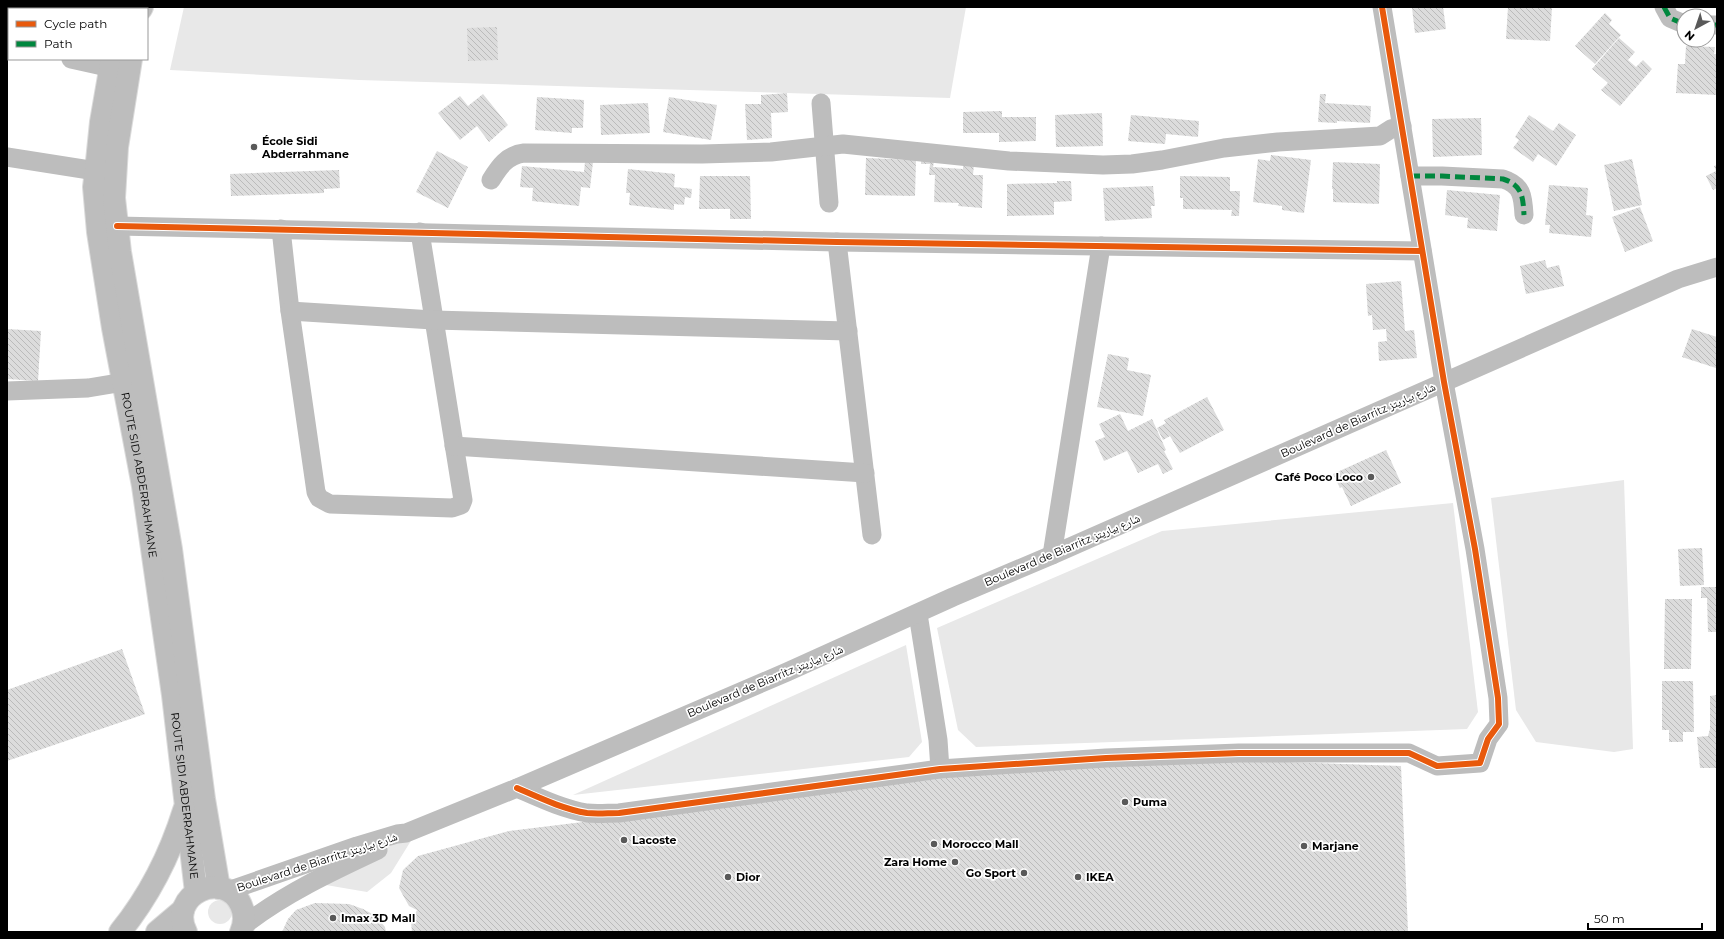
<svg xmlns="http://www.w3.org/2000/svg" width="1724" height="939" font-family="Montserrat,'Noto Naskh Arabic',sans-serif">
  <style>
    .green { fill: #e8e8e8 }
    .building { fill: url(#building-back-hatch) }
    .lines { fill: none; stroke-linecap: round; stroke-linejoin: round }
    .major-casing { stroke: #dbdbdb; stroke-width: 24 }
    .minor { stroke: #bdbdbd; stroke-width: 19 }
    .major { stroke: #bdbdbd; stroke-width: 22 }
    .quiet { stroke: #00873e; stroke-width: 5; stroke-dasharray: 10 5; stroke-linecap: butt }
    .cycleway-casing { stroke: #fff; stroke-width: 8 }
    .cycleway { stroke: #e8590c; stroke-width: 6 }
    .poi-dot { fill: #595959; stroke: #fff; stroke-width: 1.5 }
    .labels { text-anchor: middle; dominant-baseline: central; stroke-width: 3.5; stroke-linejoin: round; paint-order: stroke }
    .poi-label { font-size: 11px; font-weight: bold; fill: #000; stroke: #fff; text-anchor: start }
    .street-label { font-size: 11px; fill: #000; stroke: #fff }
  </style>
  <defs>
    <pattern id="building-back-hatch" width="6" height="6" patternUnits="userSpaceOnUse"><rect width="6" height="6" fill="#dcdcdc"/><path d="M-1 5l2 2M0 0l6 6M5-1l2 2" fill="none" stroke="#bbb"/></pattern>
  </defs>
  <rect width="100%" height="100%" fill="#fff"/>
  <g class="green">
    <polygon points="184,7 966,7 950,98 359,80 170,70"/>
    <polygon points="1624,480 1633,749 1614,752 1536,742 1516,710 1491,498"/>
    <polygon points="1453,503 1478,712 1467,729 976,747 958,730 937,628 1162,531"/>
    <polygon points="906,645 922,742 909,757 573,795"/>
    <polygon points="417,831 391,873 367,892 326,885 317,887"/>
    <circle cx="220" cy="912" r="12"/>
  </g>
  <g class="building">
    <polygon points="7,7 18,7 18,9 9,9 9,12 7,12"/>
    <polygon points="1422,7 1443,7 1446,29 1415,33 1412,8"/>
    <polygon points="1508,7 1552,7 1550,41 1506,39"/>
    <polygon points="1605,13 1612,20 1609,24 1621,35 1595,64 1575,46"/>
    <polygon points="497,27 498,60 468,61 467,28"/>
    <polygon points="1619,38 1635,52 1628,60 1636,67 1643,60 1652,69 1620,106 1601,90 1608,83 1592,69"/>
    <polygon points="1686,46 1715,47 1714,54 1717,54 1717,95 1676,93 1678,64 1685,64"/>
    <polygon points="787,93 788,112 771,113 772,138 747,140 745,104 761,104 761,95"/>
    <polygon points="483,94 508,125 489,142 477,126 460,140 438,113 460,96 468,106"/>
    <polygon points="1320,94 1326,94 1325,103 1371,106 1370,123 1337,121 1337,123 1318,122"/>
    <polygon points="537,97 584,100 583,128 572,128 572,133 535,130"/>
    <polygon points="669,97 717,105 711,140 663,132"/>
    <polygon points="648,103 650,133 601,135 600,105"/>
    <polygon points="1002,111 1002,117 1036,117 1036,141 999,142 999,133 963,133 963,112"/>
    <polygon points="1102,113 1103,146 1056,147 1055,115"/>
    <polygon points="1131,115 1199,121 1198,137 1166,134 1165,144 1128,141"/>
    <polygon points="1529,115 1553,131 1559,123 1576,135 1556,166 1538,154 1533,162 1513,148 1519,140 1515,137"/>
    <polygon points="1481,118 1482,155 1433,157 1432,119"/>
    <polygon points="437,151 468,167 448,208 416,192"/>
    <polygon points="1271,155 1311,160 1304,213 1282,210 1282,206 1253,202 1258,159 1270,161"/>
    <polygon points="921,156 935,156 933,167 963,169 963,163 974,164 973,175 983,175 982,208 958,206 959,203 934,202 935,175 929,175 930,164 921,164"/>
    <polygon points="866,158 916,160 915,196 865,195"/>
    <polygon points="1632,159 1642,205 1614,211 1604,165"/>
    <polygon points="585,162 593,162 590,188 581,187 579,206 532,201 533,188 520,187 522,166 584,172"/>
    <polygon points="1333,162 1380,164 1379,204 1333,202 1333,189 1332,189"/>
    <polygon points="1717,165 1717,188 1713,190 1706,176 1716,171 1714,166"/>
    <polygon points="628,169 675,174 674,187 692,189 691,198 685,197 684,205 674,204 674,210 629,205 630,193 626,193"/>
    <polygon points="339,170 340,188 324,189 324,193 231,196 230,174"/>
    <polygon points="700,176 750,176 751,219 730,219 730,209 699,209"/>
    <polygon points="1180,176 1230,177 1230,191 1240,191 1239,216 1231,216 1232,210 1183,209 1183,198 1180,198"/>
    <polygon points="1057,181 1071,181 1072,201 1054,202 1054,215 1007,216 1007,184 1057,183"/>
    <polygon points="1549,185 1588,188 1586,215 1593,216 1591,237 1549,233 1550,225 1545,225"/>
    <polygon points="1153,186 1155,206 1151,206 1152,218 1105,221 1103,188"/>
    <polygon points="1447,190 1500,195 1497,231 1467,228 1468,218 1445,215"/>
    <polygon points="1640,207 1653,241 1625,252 1612,217"/>
    <polygon points="1545,260 1547,268 1559,265 1564,286 1526,294 1520,266"/>
    <polygon points="1401,281 1405,331 1414,330 1417,358 1379,361 1378,342 1387,341 1386,329 1373,330 1372,315 1368,316 1366,284"/>
    <polygon points="7,329 41,331 38,381 7,379"/>
    <polygon points="1692,329 1717,337 1716,368 1682,357"/>
    <polygon points="1108,354 1129,358 1127,370 1151,375 1143,416 1097,407"/>
    <polygon points="1207,397 1224,430 1180,453 1170,436 1163,440 1157,428 1166,423 1164,420"/>
    <polygon points="1120,414 1128,431 1152,419 1166,450 1164,451 1173,469 1163,474 1158,464 1138,473 1127,451 1104,461 1095,441 1105,437 1099,424"/>
    <polygon points="1386,450 1401,483 1351,506 1342,487 1340,488 1333,474"/>
    <polygon points="1702,548 1704,585 1680,586 1678,549"/>
    <polygon points="1701,587 1717,587 1717,632 1708,632 1707,598 1701,598"/>
    <polygon points="1665,599 1692,599 1691,669 1664,669"/>
    <polygon points="122,649 145,714 7,761 7,690"/>
    <polygon points="1662,681 1693,681 1694,732 1683,732 1683,742 1669,742 1669,730 1662,730"/>
    <polygon points="1717,695 1717,768 1700,768 1697,737 1708,736 1710,729 1710,696"/>
    <polygon points="1227,760 1401,766 1408,932 412,932 411,922 417,910 409,906 399,888 403,870 418,856 509,831 1075,762"/>
    <polygon points="315,903 349,904 363,909 376,916 385,927 386,932 282,932 288,919 296,910"/>
  </g>
  <g class="lines">
    <defs>
      <g id="major">
        <polyline points="121,9 122,7"/>
        <polyline points="141,9 142,7"/>
        <path id="s1" d="M112 59 101 122 96 171 94 187 98 232 113 328 143 486 173 695 196 892"/>
        <polyline points="131,59 117,147 114,198 120,252 171,549 204,799 219,888"/>
        <path d="M120 932C150 895 170 855 184 810"/>
        <polyline points="157,932 183,910"/>
        <path d="M186 932C167 895 224 868 241 905 245 914 245 923 241 932"/>
      </g>
    </defs>
    <use href="#major" class="major-casing"/>
    <g class="minor">
      <polyline points="1664,7 1670,18 1684,24"/>
      <polyline points="1708,25 1717,25"/>
      <polyline points="7,45 9,45"/>
      <polyline points="71,59 125,71"/>
      <polyline points="821,103 829,203"/>
      <polyline points="7,157 96,171"/>
      <path d="M1410 176H1442L1503 179C1522 185 1523 196 1524 215"/>
      <path d="M491 180C499 167 507 155 524 153L702 154 771 152 843 144 1009 161 1103 165 1132 164 1162 160 1224 148 1278 142 1380 136 1391 129 1402 126"/>
      <polyline points="117,226 837,242 1422,251"/>
      <polyline points="281,229 290,311 316,492 319,498 330,504 452,508 461,505 463,500 420,232"/>
      <polyline points="837,242 872,535"/>
      <polyline points="290,311 433,320 848,331"/>
      <polyline points="7,391 88,388 124,382"/>
      <polyline points="454,446 865,473"/>
      <polyline points="1052,555 1101,246"/>
      <polyline points="918,614 938,740 940,769"/>
      <path d="M517 788C540 798 563 809 587 813 597 814 608 813 619 813L940 769 1106 758 1239 753H1409L1437 766 1480 763 1488 739 1499 724 1498 698 1475 549 1444 382 1382 7"/>
      <polyline points="228,891 357,846 397,834 406,833 517,788 787,672 953,597 1052,555 1678,279 1717,267"/>
      <path d="M243 926C284 894 331 872 378 850"/>
    </g>
    <use href="#major" class="major"/>
    <g class="quiet">
      <polyline points="1664,7 1670,18 1684,24"/>
      <polyline points="1708,25 1717,25"/>
      <path d="M1410 176H1442L1503 179C1522 185 1523 196 1524 215"/>
    </g>
    <defs>
      <g id="cycleway">
        <polyline points="117,226 837,242 1422,251"/>
        <path d="M517 788C540 798 563 809 587 813 597 814 608 813 619 813L940 769 1106 758 1239 753H1409L1437 766 1480 763 1488 739 1499 724 1498 698 1475 549 1444 382 1382 7"/>
      </g>
    </defs>
    <use href="#cycleway" class="cycleway-casing"/>
    <use href="#cycleway" class="cycleway"/>
  </g>
  <g class="poi-dot">
    <circle cx="254" cy="147" r="4"/>
    <circle cx="1371" cy="477" r="4"/>
    <circle cx="1125" cy="802" r="4"/>
    <circle cx="624" cy="840" r="4"/>
    <circle cx="934" cy="844" r="4"/>
    <circle cx="1304" cy="846" r="4"/>
    <circle cx="955" cy="862" r="4"/>
    <circle cx="1024" cy="873" r="4"/>
    <circle cx="728" cy="877" r="4"/>
    <circle cx="1078" cy="877" r="4"/>
    <circle cx="333" cy="918" r="4"/>
  </g>
  <g class="labels">
    <g class="poi-label">
      <text x="262" y="141">École Sidi<tspan x="262" dy="13">Abderrahmane</tspan></text>
      <text x="1363" y="477" text-anchor="end">Café Poco Loco</text>
      <text x="1133" y="802">Puma</text>
      <text x="632" y="840">Lacoste</text>
      <text x="942" y="844">Morocco Mall</text>
      <text x="1312" y="846">Marjane</text>
      <text x="947" y="862" text-anchor="end">Zara Home</text>
      <text x="1016" y="873" text-anchor="end">Go Sport</text>
      <text x="736" y="877">Dior</text>
      <text x="1086" y="877">IKEA</text>
      <text x="341" y="918">Imax 3D Mall</text>
    </g>
    <g class="street-label">
      <text transform="translate(1358 420) rotate(-24)">Boulevard de Biarritz شارع بياريتز</text>
      <text stroke="none"><textPath href="#s1" startOffset="421">ROUTE SIDI ABDERRAHMANE</textPath></text>
      <text transform="translate(1062 550) rotate(-23)">Boulevard de Biarritz شارع بياريتز</text>
      <text transform="translate(765 681) rotate(-23)">Boulevard de Biarritz شارع بياريتز</text>
      <text stroke="none"><textPath href="#s1" startOffset="745">ROUTE SIDI ABDERRAHMANE</textPath></text>
      <text transform="translate(317 862) rotate(-18)">Boulevard de Biarritz شارع بياريتز</text>
    </g>
  </g>
  <rect width="1724" height="939" fill="none" stroke="#000000" stroke-width="16"/>
  <rect x="8" y="8" width="140" height="52" fill="#ffffff" stroke="#999999"/>
  <rect x="16" y="21" width="20" height="6" fill="#e8590c" stroke="#999999"/>
  <text x="44" y="28" font-size="12" fill="#000000">Cycle path</text>
  <rect x="16" y="41" width="20" height="6" fill="#00873e" stroke="#999999"/>
  <text x="44" y="48" font-size="12" fill="#000000">Path</text>
  <g transform="translate(1696 28) rotate(220)"><circle r="19" fill="#ffffff" stroke="#999999"/>
  <path d="M0-3L7 15L0 10L-7 15Z" fill="#595959"/>
  <text y="-6" font-size="11" font-weight="bold" text-anchor="middle" fill="#000000">N</text>
  </g>
  <path d="M1588 923v6h114v-6" fill="none" stroke="#000000" stroke-width="2"/>
  <text x="1594" y="923" font-size="12" fill="#000000" stroke="#ffffff" stroke-width="3" paint-order="stroke">50 m</text>
</svg>
